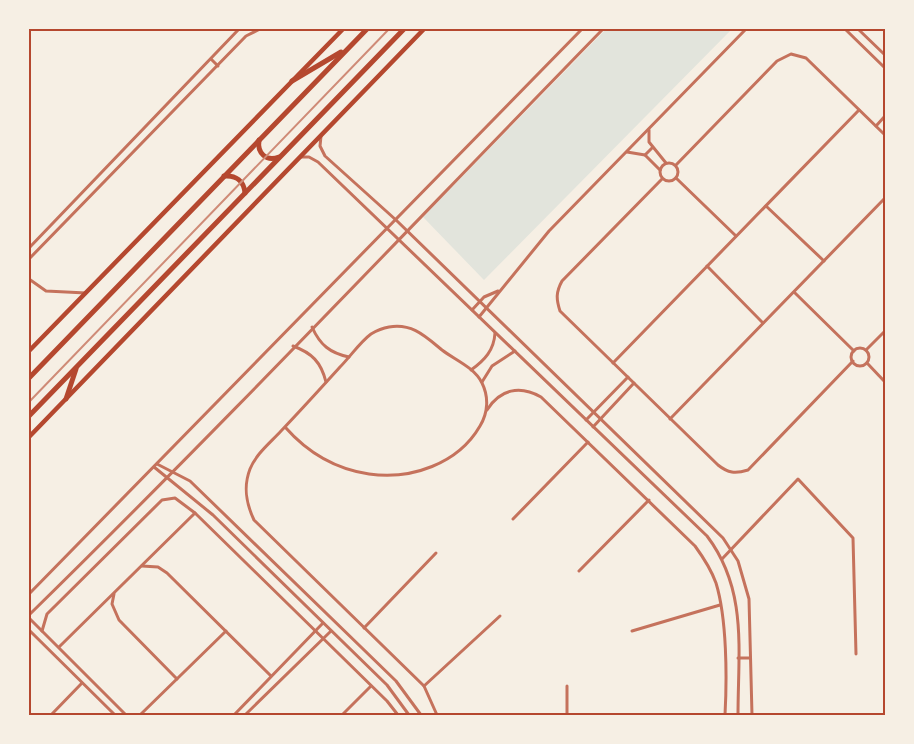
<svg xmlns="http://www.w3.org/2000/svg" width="914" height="744" font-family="Overpass,sans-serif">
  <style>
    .green { fill: #e2e4dc }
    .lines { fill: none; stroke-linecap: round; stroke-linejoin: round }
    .minor { stroke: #c5725c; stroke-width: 3 }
    .secondary { stroke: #b5482f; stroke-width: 4.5 }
    .trunk { stroke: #b5482f; stroke-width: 5 }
    .rail { stroke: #cf8b77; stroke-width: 2 }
    .neatline { fill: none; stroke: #b5482f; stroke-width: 2 }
  </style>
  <rect width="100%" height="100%" fill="#f6efe4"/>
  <polygon class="green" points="606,29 732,29 484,280 423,217"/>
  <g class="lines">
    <g class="minor">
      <polyline points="845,29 885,68"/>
      <polyline points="858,29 885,55"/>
      <polyline points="211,59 218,66"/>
      <polyline points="876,126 885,116"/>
      <polyline points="649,130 649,142 666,163"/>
      <polyline points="321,136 320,146 325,156 396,220 723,538 738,561 749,599 752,715"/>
      <polyline points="627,152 645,155 660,170"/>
      <polyline points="645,155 652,148"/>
      <path d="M301 157H309L318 162 707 536C748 590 738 651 738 715"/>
      <circle cx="669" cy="172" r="9"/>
      <polyline points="676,165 777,61 791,54 806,58 885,135"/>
      <polyline points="676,178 736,236"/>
      <path d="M662 179 562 281C556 292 556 299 560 311L718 465C728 473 735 474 748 470L853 361"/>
      <polyline points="766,206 824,261"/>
      <polyline points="29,248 239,29"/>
      <polyline points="29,259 246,36 260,29"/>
      <polyline points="707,266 763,323"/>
      <polyline points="29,279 46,291 86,293"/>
      <polyline points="794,292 854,351"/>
      <polyline points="472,310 484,297 498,291"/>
      <polyline points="479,317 549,231 746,29"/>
      <path d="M312 327C320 345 330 353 349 357"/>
      <path d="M293 346C312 353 321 362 326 382"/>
      <circle cx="860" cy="357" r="9"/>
      <polyline points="866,350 885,331"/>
      <polyline points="613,363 859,110"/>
      <polyline points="867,363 885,382"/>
      <path d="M471 370C485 360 494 350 495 333"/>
      <polyline points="482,382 492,366 515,351"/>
      <path d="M487 410C500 389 520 385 541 397L695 546C703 557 711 569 716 583 727 619 727 678 725 715"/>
      <polyline points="670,419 885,198"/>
      <polyline points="586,420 628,377"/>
      <path d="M285 427C307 452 335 469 369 474 411 480 458 464 480 426 488 413 489 397 482 383 474 367 455 360 442 350 425 336 412 323 389 327 383 328 376 331 371 334 360 342 350 357 340 367 321 388 301 410 281 431 270 443 256 454 250 469 243 487 246 503 254 520L424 686 437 715"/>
      <polyline points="593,427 634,383"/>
      <polyline points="157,464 190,481 396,681 421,715"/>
      <polyline points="154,467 213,515 387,685 409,715"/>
      <polyline points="513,519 588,442"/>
      <polyline points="722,559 798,479 853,538 856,654"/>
      <polyline points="142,566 158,567 167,573 271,676"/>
      <polyline points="579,571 649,500"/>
      <polyline points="29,594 582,29"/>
      <polyline points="114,594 112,604 119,620 177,679"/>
      <path d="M29 615C224 424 412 225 603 29"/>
      <polyline points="29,618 126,715"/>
      <polyline points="364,628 436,553"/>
      <polyline points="29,630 115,715"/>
      <polyline points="42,631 47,614 162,500 175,498 195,513 387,701 398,715"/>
      <polyline points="632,631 720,605"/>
      <polyline points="59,647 195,513"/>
      <polyline points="738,658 750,658"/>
      <polyline points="424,686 500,616"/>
      <polyline points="567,686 567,715"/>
      <polyline points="51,715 82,683"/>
      <polyline points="140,715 226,631"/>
      <polyline points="234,715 323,623"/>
      <polyline points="245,715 331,631"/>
      <polyline points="342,715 371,686"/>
    </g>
    <g class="secondary">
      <polyline points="29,351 343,29"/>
      <polyline points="29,437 424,29"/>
    </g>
    <g class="trunk">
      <polyline points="292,81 341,52"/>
      <path d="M259 140C257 153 266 162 279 157"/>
      <path d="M224 176C236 175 244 181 245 193"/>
      <polyline points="29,378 367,29"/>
      <polyline points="66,399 76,369"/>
      <polyline points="29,416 404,29"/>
    </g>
    <polyline class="rail" points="29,402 389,29"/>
  </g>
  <rect width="914" height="744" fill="none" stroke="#f6efe4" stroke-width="60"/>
  <rect x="30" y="30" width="854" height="684" class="neatline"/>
</svg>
